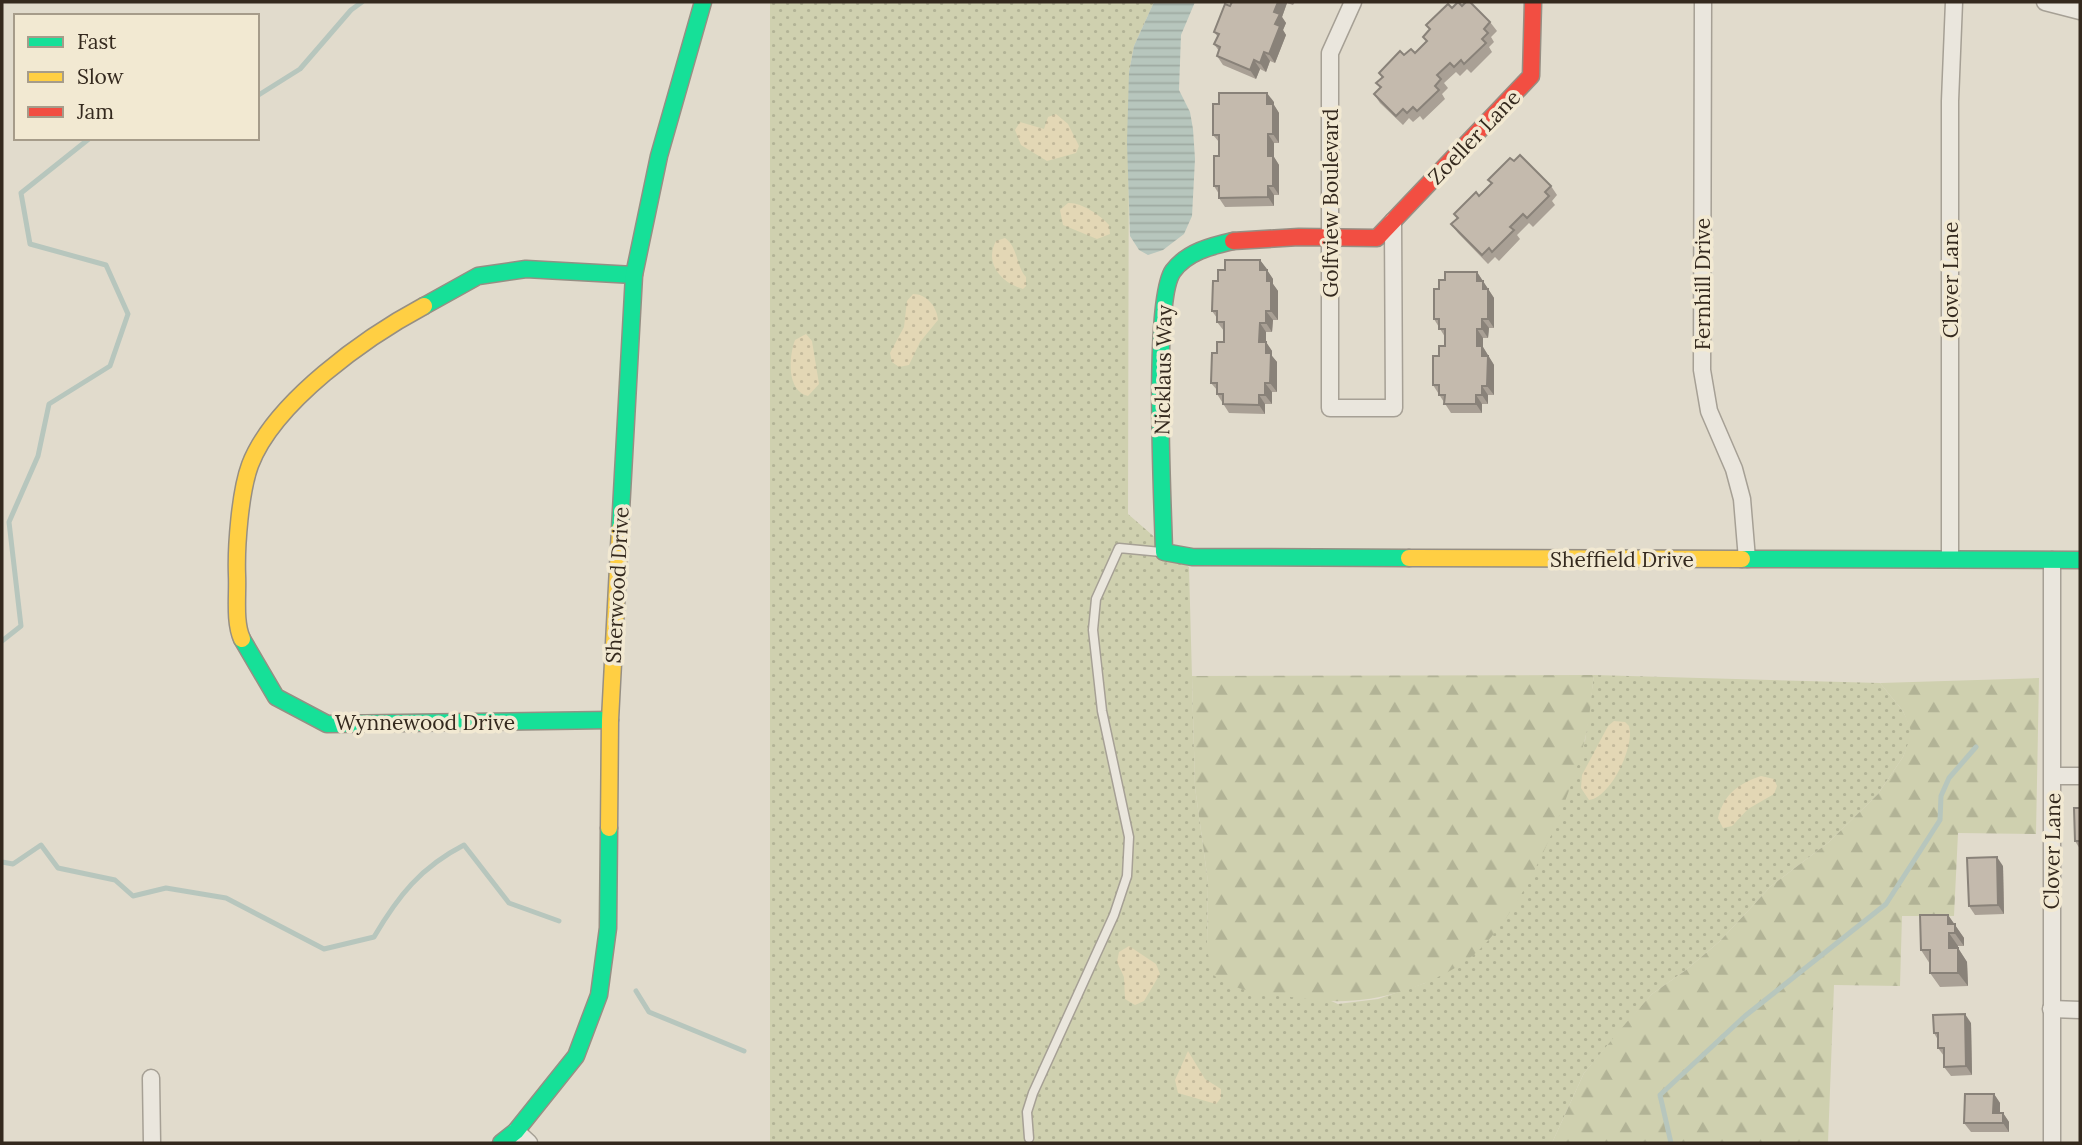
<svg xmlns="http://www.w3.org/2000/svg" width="2082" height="1145" font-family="Lora,serif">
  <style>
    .grass { fill: url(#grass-dots) }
    .forest { fill: url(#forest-firs) }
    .sand { fill: url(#sand-dots) }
    .water { fill: url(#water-rules) }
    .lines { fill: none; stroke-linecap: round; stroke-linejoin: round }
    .stream { stroke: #b7c6bd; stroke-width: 5 }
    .lane-casing { stroke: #a6a095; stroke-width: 11 }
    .street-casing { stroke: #a6a095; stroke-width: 19 }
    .fast-casing { stroke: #968f84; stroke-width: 19 }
    .slow-casing { stroke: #968f84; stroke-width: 19 }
    .jam-casing { stroke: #968f84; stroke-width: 19 }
    .lane { stroke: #eae6dd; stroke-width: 8 }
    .street { stroke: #eae6dd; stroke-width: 16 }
    .fast { stroke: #16e098; stroke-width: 16 }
    .slow { stroke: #ffcf43; stroke-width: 16 }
    .jam { stroke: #f24e42; stroke-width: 16 }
    .wall { fill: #a9a095 }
    .shaded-wall { fill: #898279 }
    .building { fill: #c4baad; stroke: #898279; stroke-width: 2 }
    .labels { text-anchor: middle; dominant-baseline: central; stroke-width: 7; stroke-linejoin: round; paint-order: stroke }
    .street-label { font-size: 21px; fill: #34291e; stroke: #f2e9d2 }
  </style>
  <defs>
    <pattern id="grass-dots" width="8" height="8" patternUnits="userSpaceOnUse" patternTransform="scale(1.75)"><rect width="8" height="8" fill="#cfd0af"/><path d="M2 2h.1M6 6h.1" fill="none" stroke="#b2b396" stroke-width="1.8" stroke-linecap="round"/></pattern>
    <pattern id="forest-firs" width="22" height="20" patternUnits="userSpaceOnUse" patternTransform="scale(1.75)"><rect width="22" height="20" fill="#cfd0af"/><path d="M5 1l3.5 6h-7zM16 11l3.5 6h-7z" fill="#b2b396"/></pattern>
    <pattern id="sand-dots" width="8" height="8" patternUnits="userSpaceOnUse" patternTransform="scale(1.75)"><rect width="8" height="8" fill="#e3d7b5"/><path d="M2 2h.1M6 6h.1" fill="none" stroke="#c3b99b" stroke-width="1.8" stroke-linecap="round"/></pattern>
    <pattern id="water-rules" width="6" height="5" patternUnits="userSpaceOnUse" patternTransform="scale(1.75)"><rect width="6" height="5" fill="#b7c6bd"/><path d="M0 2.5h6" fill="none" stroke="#9eaaa2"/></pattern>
  </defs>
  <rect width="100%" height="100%" fill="#e1dbcc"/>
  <polygon class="grass" points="770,2 1154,2 1134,46 1129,72 1128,514 1189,567 1195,787 1208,882 1207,947 1338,1004 1378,999 1425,983 1585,741 1594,675 1880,683 1903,711 1913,733 1903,757 1878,794 1829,842 1771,886 1720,941 1686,970 1652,994 1584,1073 1552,1143 770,1143"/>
  <g class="forest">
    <path d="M1594 675C1591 697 1590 721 1584 743 1567 807 1519 926 1463 963 1416 993 1361 1007 1307 999 1274 994 1237 995 1211 973L1207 947 1208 882 1195 787 1192 676Z"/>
    <polygon points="2039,678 2036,834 1958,833 1954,916 1902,916 1900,986 1834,985 1828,1143 1552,1143 1584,1073 1626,1023 1652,994 1686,970 1720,941 1771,886 1829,842 1878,794 1903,757 1912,733 1903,711 1880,683"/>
  </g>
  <g class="sand">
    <polygon points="1056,114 1068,124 1079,146 1076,153 1047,161 1021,145 1015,130 1020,122 1044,129 1048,117"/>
    <path d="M1068 203C1081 202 1100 215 1109 225L1110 234 1097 239 1063 225 1060 210Z"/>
    <path d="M1005 238C1018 247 1016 266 1026 277V286L1023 289C1001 283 984 263 996 241Z"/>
    <path d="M913 294C927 294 937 307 938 320L920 342 909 365 899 367 892 362 890 353 904 327 907 301Z"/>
    <path d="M806 334 812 341 819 384 808 396C786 391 789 356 795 340Z"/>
    <path d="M1614 721 1625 722 1629 726C1635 746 1611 797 1589 800L1581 788 1582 775 1608 726Z"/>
    <path d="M1761 776 1774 779 1777 786 1774 794 1748 809 1732 826 1723 828 1718 818C1724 794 1738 784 1761 776Z"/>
    <polygon points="1129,946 1156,964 1160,974 1144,1001 1135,1005 1125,999 1124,977 1117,962 1119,952"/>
    <polygon points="1188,1051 1205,1079 1221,1089 1221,1098 1216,1104 1178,1093 1175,1080"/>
  </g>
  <polygon class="water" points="1154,2 1195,2 1181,35 1179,90 1190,112 1193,129 1195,159 1192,216 1184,234 1163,250 1148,255 1139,250 1130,236 1127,142 1129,72 1134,46"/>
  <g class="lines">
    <g class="stream">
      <polyline points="257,96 300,69 351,10 362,2"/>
      <polyline points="2,641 21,626 9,522 38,456 49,404 110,366 128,314 106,265 30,244 21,193 90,138"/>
      <path d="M2 862 13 864 41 845 58 868 115 880 133 896 166 888 226 898 324 949 374 937C398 896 421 867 464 845L509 903 559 921"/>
      <polyline points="636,991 649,1012 744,1051"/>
      <polyline points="1671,1143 1660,1095 1745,1016 1886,904 1940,820 1941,796 1949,778 1976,747"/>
    </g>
    <defs>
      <polyline id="lane" points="1029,1138 1027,1112 1033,1093 1114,915 1127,876 1129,837 1102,711 1093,630 1096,599 1119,548 1161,552"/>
      <g id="street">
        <polyline points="1353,2 1330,53 1330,408 1394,408 1393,221"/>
        <polyline points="1703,2 1702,370 1709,411 1734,469 1742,499 1747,559"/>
        <polyline points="2045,2 2080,11"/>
        <polyline points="1950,559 1950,101 1954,2"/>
        <polyline points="2053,776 2080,776"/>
        <polyline points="2051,1009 2080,1010"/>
        <polyline points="151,1078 152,1143"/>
        <polyline points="516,1131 529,1143"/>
        <polyline points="2052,1143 2052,560"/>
      </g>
      <g id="fast">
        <path d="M1233 241C1211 246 1187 252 1173 271 1152 300 1163 505 1164 552L1192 557 1409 558"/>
        <polyline points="424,306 478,276 526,269 634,275"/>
        <polyline points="620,529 634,275 659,156 703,2"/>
        <polyline points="1742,559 2080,560"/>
        <polyline points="242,639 276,697 327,724 610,720"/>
        <polyline points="501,1143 516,1131 576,1056 599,995 608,928 609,828"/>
      </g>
      <g id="slow">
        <polyline points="1409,558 1742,559"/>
        <path d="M242 639C234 622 238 594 237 575 236 547 240 492 250 465 274 402 366 337 424 306"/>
        <polyline points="609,828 610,720 620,529"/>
      </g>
      <polyline id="jam" points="1233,241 1299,237 1377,238 1531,76 1533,2"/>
    </defs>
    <use href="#lane" class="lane-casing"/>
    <use href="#street" class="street-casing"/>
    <use href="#fast" class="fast-casing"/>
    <use href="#slow" class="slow-casing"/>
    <use href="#jam" class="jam-casing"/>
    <use href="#lane" class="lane"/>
    <use href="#street" class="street"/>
    <use href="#fast" class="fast"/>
    <use href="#slow" class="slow"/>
    <use href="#jam" class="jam"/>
  </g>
  <g class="wall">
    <polygon points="1232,2 1295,2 1293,5 1287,3 1282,17 1286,23 1283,30 1286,35 1275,63 1270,61 1266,72 1260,69 1256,79 1223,65 1217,56 1219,51 1214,44 1218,37 1214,32"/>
    <polygon points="1462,6 1490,22 1497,31 1491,37 1494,42 1489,47 1492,52 1471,73 1467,69 1460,76 1456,72 1444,83 1448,88 1442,94 1445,99 1423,120 1420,116 1413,122 1409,118 1403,125 1380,103 1374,94 1380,88 1376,83 1382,77 1379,73 1404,55 1415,53 1427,41 1423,37 1430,30 1426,25 1452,8"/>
    <polygon points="1274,102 1274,105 1279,113 1279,143 1274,143 1274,157 1279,165 1279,195 1274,195 1274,206 1225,207 1219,198 1219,194 1214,186 1219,156 1219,142 1213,135"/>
    <polygon points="1514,161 1551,186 1557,195 1552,201 1555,205 1533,227 1529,223 1517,235 1520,239 1499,261 1495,257 1488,264 1458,233 1451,224 1457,218 1454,214 1479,196 1491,184 1488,180"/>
    <polygon points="1260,260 1273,279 1273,284 1278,291 1278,320 1273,320 1272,332 1266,332 1266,342 1272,351 1272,356 1277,362 1277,392 1272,392 1272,404 1265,404 1265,414 1229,413 1217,394 1217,390 1211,383 1217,353 1224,342 1224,331 1217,322 1217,318 1212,311 1218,281 1225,270"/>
    <polygon points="1477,272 1494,298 1494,328 1489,328 1488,338 1483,338 1483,347 1494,365 1494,395 1488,395 1488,404 1482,404 1482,413 1451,413 1433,385 1439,356 1445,346 1445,337 1434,319 1439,289 1445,280"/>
    <polygon points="2080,808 2080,849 2075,841"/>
    <polygon points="2003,866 2004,914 1975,915 1969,906"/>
    <polygon points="1948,915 1964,938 1964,946 1958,946 1958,948 1967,962 1968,986 1940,987 1930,973 1930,964 1921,950"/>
    <polygon points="1971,1023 1972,1075 1951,1076 1944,1067 1944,1056 1938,1048 1938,1040 1934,1033"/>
    <polygon points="1994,1094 2000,1103 2000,1113 2003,1113 2009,1122 2009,1132 1971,1132 1964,1123"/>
  </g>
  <g class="shaded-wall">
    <polygon points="1278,2 1287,3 1282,17 1286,23 1283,30 1286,35 1275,63 1269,54 1275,24 1274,12"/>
    <polygon points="1264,52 1270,61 1266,72 1260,63"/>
    <polygon points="1254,60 1260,69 1256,79 1250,70"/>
    <polygon points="1267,93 1274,102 1274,105 1279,113 1279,143 1273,134 1267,104"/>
    <polygon points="1268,134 1274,143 1274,157 1279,165 1279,195 1273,186 1268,156"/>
    <polygon points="1268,186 1274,195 1274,206 1268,197"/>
    <polygon points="1260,260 1267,269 1267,279 1267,270 1273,279 1273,284 1278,291 1278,320 1271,311 1260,270"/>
    <polygon points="1477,272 1494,298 1494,328 1488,319 1477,281"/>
    <polygon points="1266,311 1273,320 1272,332 1266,323"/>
    <polygon points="1482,319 1489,328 1488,338 1482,329"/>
    <polygon points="1260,323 1266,332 1266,348 1266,342 1272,351 1272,356 1277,362 1277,392 1270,383 1259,342"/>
    <polygon points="1477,329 1483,338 1483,347 1494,365 1494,395 1487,386 1477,346"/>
    <polygon points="1265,383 1272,392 1272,404 1265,395"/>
    <polygon points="1482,386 1488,395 1488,404 1482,395"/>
    <polygon points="1259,395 1265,404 1265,414 1259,405"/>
    <polygon points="1476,395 1482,404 1482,413 1476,404"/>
    <polygon points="1997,857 2003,866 2004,914 1998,905"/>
    <polygon points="1948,915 1964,938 1964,946 1948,924"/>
    <polygon points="1949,933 1958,946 1958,962 1949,948"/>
    <polygon points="1958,948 1967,962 1968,986 1958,973"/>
    <polygon points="1965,1014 1971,1023 1972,1075 1966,1066"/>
    <polygon points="1994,1094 2000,1103 2000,1122 1993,1113"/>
    <polygon points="2003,1113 2009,1122 2009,1132 2003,1123"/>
  </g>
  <g class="building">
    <polygon points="1232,2 1278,2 1274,12 1280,14 1275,24 1280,26 1269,54 1264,52 1260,63 1254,60 1250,70 1217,56 1220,47 1214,44 1219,34 1214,32 1225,4 1230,6"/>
    <polygon points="1458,2 1462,6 1466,2 1470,2 1490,22 1484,29 1488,33 1482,39 1486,43 1464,64 1461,60 1454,67 1450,63 1437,75 1441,79 1435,86 1439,90 1417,111 1413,107 1407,113 1403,109 1396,116 1374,94 1381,87 1376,83 1383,77 1379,73 1400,51 1404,55 1411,49 1415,53 1427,41 1423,37 1430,29 1426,25 1448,4 1452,8"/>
    <polygon points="1219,93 1267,93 1267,104 1273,104 1273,134 1268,134 1268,156 1273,156 1273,186 1268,186 1268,197 1219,198 1219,186 1214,186 1214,156 1219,156 1219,135 1213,135 1213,104 1219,104"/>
    <polygon points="1520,155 1551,186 1545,192 1549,196 1527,218 1523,214 1510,227 1514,230 1492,252 1489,248 1482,255 1451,224 1458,218 1454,214 1476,192 1479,196 1492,183 1488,180 1510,158 1514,161"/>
    <polygon points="1225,260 1260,260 1260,270 1267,270 1267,281 1271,281 1271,311 1266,311 1266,323 1260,323 1259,342 1266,342 1266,353 1271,353 1270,383 1265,383 1265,395 1259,395 1259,405 1223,404 1223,394 1217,394 1217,383 1211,383 1212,353 1217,353 1217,342 1224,342 1224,322 1217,322 1217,311 1212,311 1213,281 1218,281 1218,270 1225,270"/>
    <polygon points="1445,272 1477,272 1477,281 1483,281 1483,289 1488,289 1488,319 1482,319 1482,329 1477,329 1477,346 1482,346 1482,356 1488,356 1487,386 1482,386 1482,395 1476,395 1476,404 1444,404 1445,395 1439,395 1439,385 1433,385 1433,356 1439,356 1439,346 1445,346 1445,329 1439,329 1439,319 1434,319 1434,289 1439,289 1439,280 1445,280"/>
    <polygon points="2074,808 2080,808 2080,841 2075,841"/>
    <polygon points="1997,857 1998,905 1969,906 1967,858"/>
    <polygon points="1920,915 1948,915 1948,924 1955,924 1955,933 1949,933 1949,948 1958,948 1958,973 1930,973 1930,950 1921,950"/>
    <polygon points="1965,1014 1966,1066 1944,1067 1944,1048 1938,1048 1938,1033 1934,1033 1933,1015"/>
    <polygon points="1965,1094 1994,1094 1993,1113 2003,1113 2003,1123 1964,1123"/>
  </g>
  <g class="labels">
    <g class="street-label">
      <text transform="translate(1474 137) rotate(-46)">Zoeller Lane</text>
      <text transform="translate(1330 203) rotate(-90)">Golfview Boulevard</text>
      <text transform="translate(1950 280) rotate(-90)">Clover Lane</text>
      <text transform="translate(1702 284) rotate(-90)">Fernhill Drive</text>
      <text transform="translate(1163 370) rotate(-89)">Nicklaus Way</text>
      <text x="1622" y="559">Sheffield Drive</text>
      <text transform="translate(617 585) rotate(-87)">Sherwood Drive</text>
      <text x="425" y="722">Wynnewood Drive</text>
      <text transform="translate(2052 851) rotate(-89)">Clover Lane</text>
    </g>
  </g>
  <rect width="2082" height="1145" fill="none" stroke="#34291e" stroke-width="7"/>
  <rect x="14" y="14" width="245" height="126" fill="#f2e9d2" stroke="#a69c8a" stroke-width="2"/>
  <rect x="28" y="37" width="35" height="10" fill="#16e098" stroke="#a69c8a" stroke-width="2"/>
  <text x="77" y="49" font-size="21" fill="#34291e">Fast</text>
  <rect x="28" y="72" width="35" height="10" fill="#ffcf43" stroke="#a69c8a" stroke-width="2"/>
  <text x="77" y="84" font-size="21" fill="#34291e">Slow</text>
  <rect x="28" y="107" width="35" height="10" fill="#f24e42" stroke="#a69c8a" stroke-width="2"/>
  <text x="77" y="119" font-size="21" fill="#34291e">Jam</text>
</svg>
